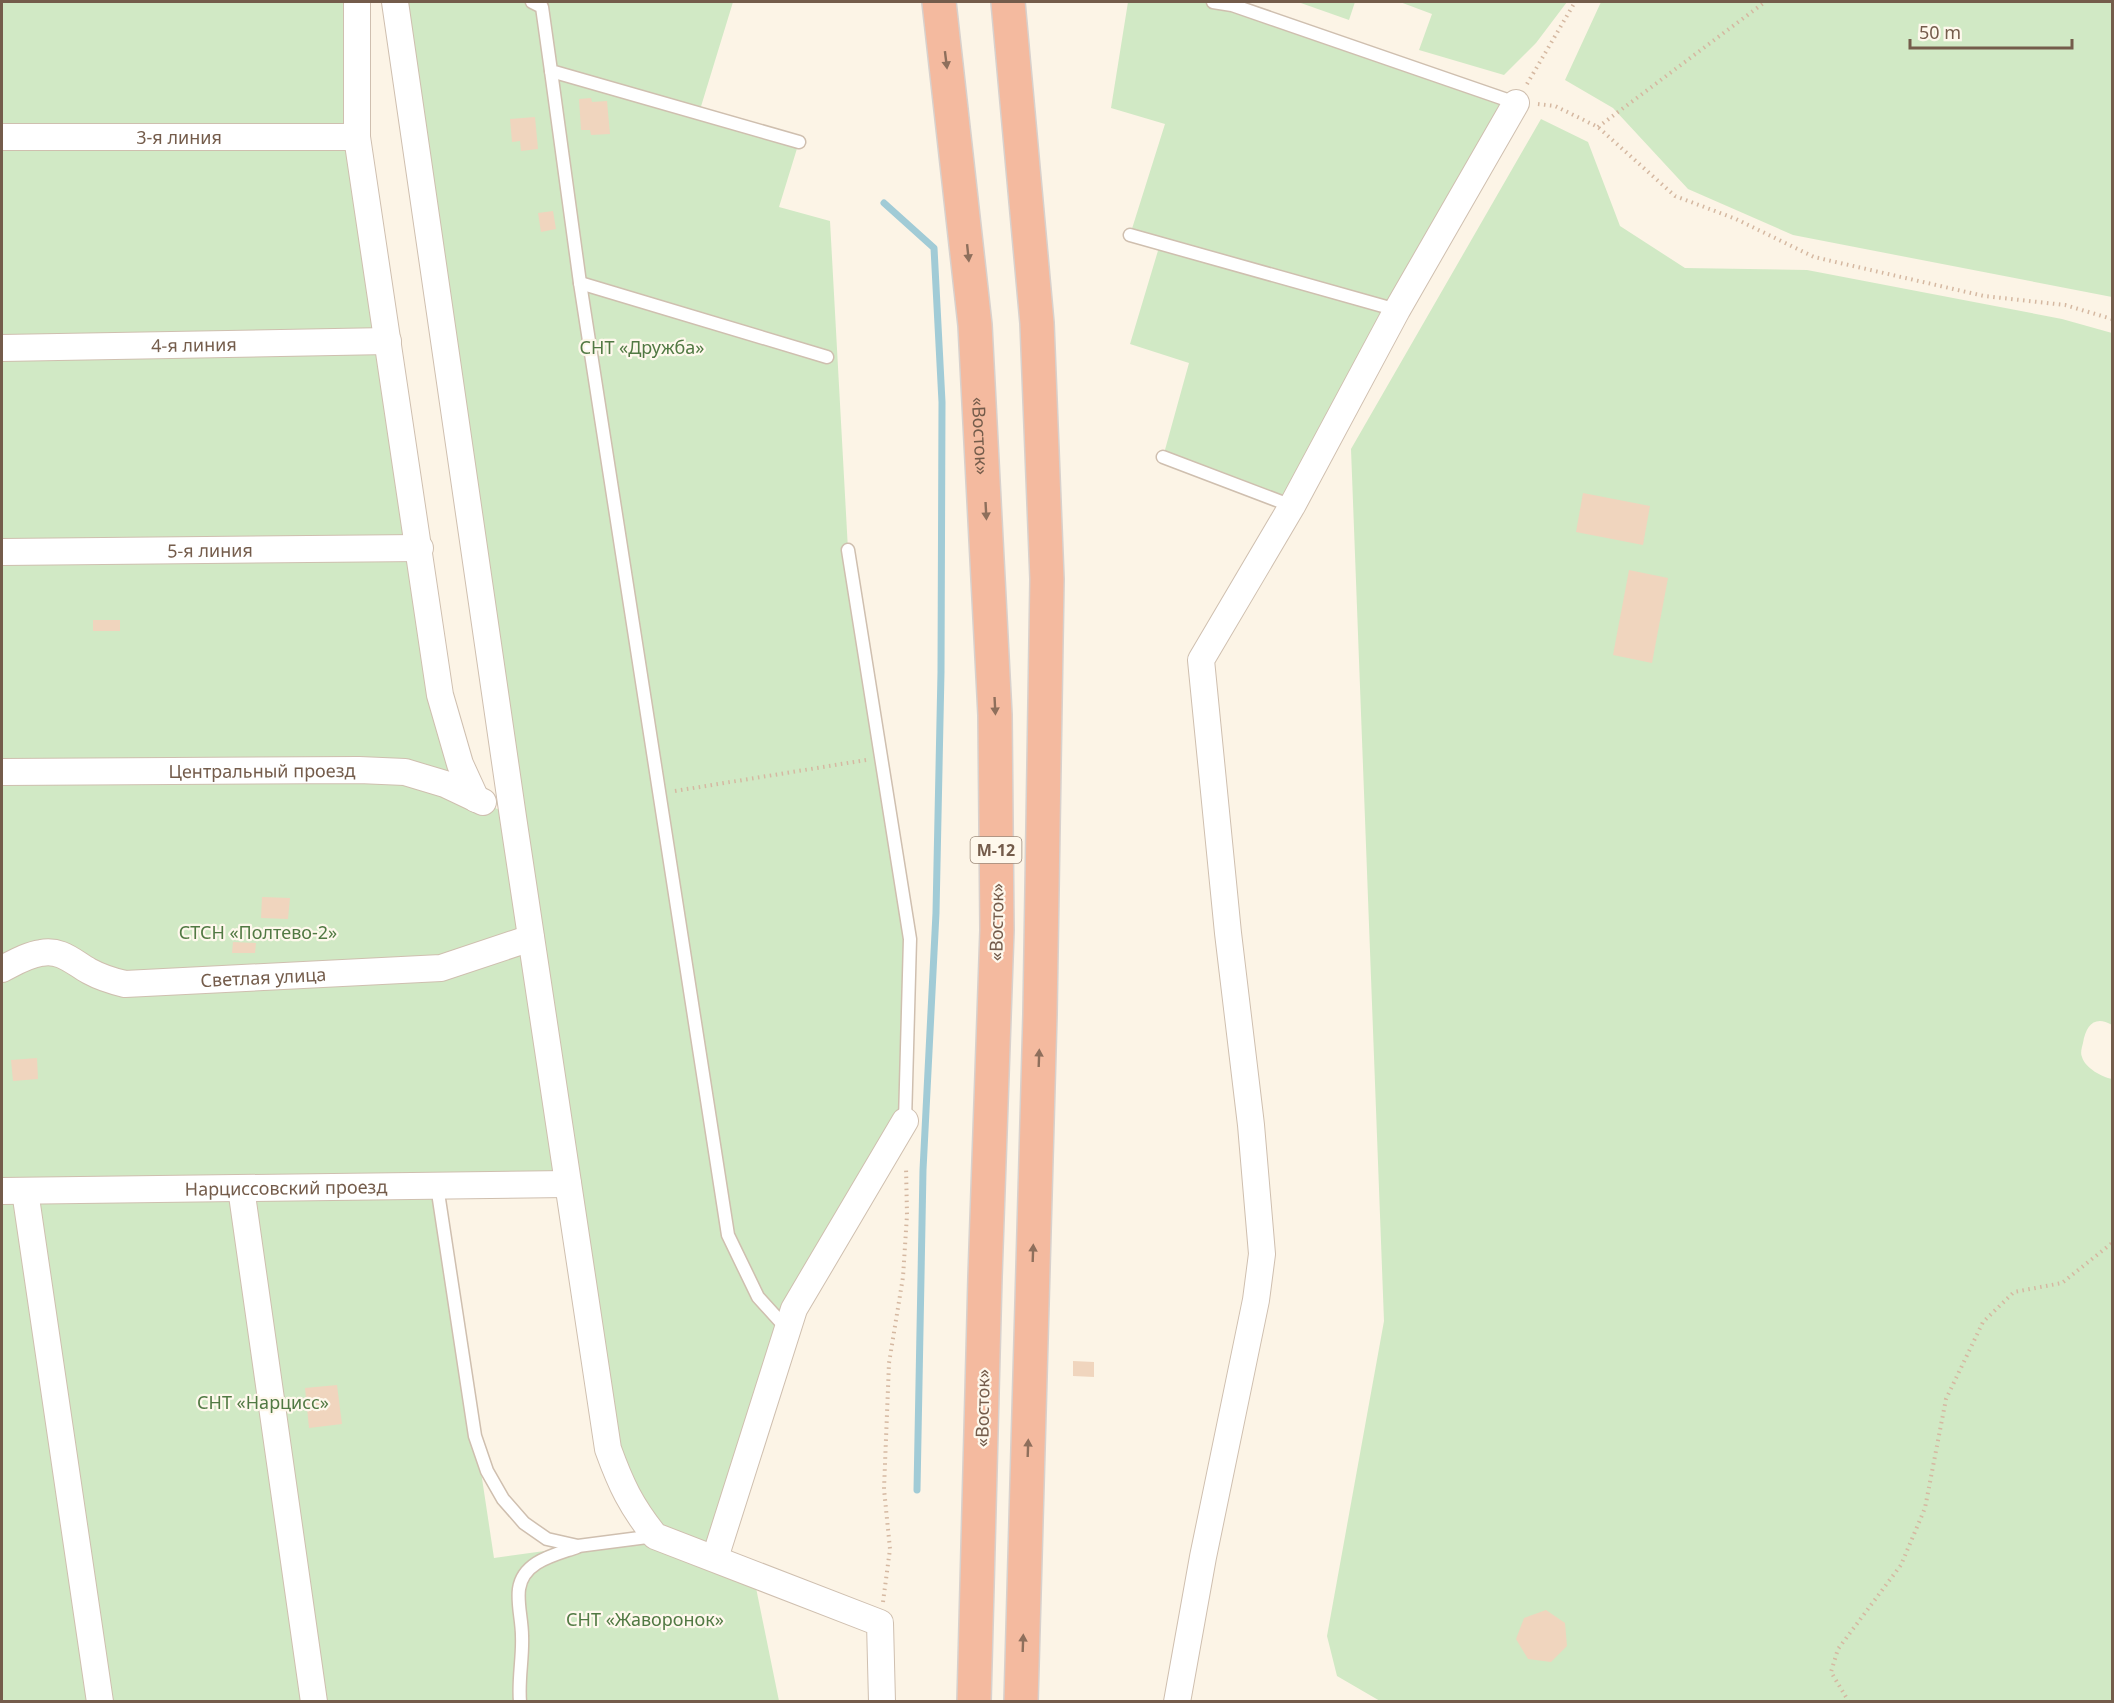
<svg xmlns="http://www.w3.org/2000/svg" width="2114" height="1703" font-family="'Noto Sans',sans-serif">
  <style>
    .green { fill: #d1e9c5; fill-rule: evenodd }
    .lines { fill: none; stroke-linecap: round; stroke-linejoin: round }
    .stream { stroke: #a1cbd6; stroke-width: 7 }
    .building { fill: #f0d5be }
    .lane-casing { stroke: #cfbfaf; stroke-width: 15 }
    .street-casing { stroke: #cfbfaf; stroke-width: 28 }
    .highway-casing { stroke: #d8d1cd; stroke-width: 36 }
    .path { stroke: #d5b8a1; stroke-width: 4; stroke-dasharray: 1.5 4.5; stroke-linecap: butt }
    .lane { stroke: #fff; stroke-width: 12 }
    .street { stroke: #fff; stroke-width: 26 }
    .highway { stroke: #f4ba9f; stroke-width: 33 }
    .oneway { fill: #8e6f5c }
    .labels { text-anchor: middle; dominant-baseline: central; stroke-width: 4.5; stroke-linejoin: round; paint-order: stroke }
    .shield { fill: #fef8ec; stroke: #9d8b7b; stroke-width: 1.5 }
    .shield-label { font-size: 16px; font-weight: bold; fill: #745c4b }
    .street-label { font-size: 18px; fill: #745c4b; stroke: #fef8ec }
    .park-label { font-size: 18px; fill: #517943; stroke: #fef8ec }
  </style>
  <rect width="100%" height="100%" fill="#fcf4e6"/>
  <g class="green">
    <path d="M2 2H357V137L420 548 476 799 512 816 395 2H532L542 6 547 2H733L699 113 799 142 779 207 830 221 848 550 910 939 905 1121 794 1309 716 1558 753 1573 779 1701 2 1702ZM568 1185 622 1486 654 1536 494 1558 438 1186Z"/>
    <polygon points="1128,2 1213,2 1516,103 1292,506 1163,457 1189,363 1130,344 1160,244 1130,235 1165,124 1111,108"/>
    <polygon points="1298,2 1355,2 1349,20"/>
    <polygon points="1400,2 1567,2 1536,43 1504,75 1419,50 1432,14"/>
    <polygon points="1601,2 2112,2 2112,297 1793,235 1688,189 1613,108 1565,80"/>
    <path d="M1541 119 1588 142 1620 226 1685 268 1807 270 2062 319 2112 333V1025C2095 1015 2086 1025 2083 1043 2082 1047 2080 1053 2082 1057 2085 1068 2102 1077 2112 1079V1701H1380L1337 1676 1327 1636 1384 1321 1351 449Z"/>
  </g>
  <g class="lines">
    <polyline class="stream" points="884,203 934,248 942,402 941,672 936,913 923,1170 917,1490"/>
  </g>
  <g class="building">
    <polygon points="591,98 592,102 607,101 610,134 591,135 590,130 581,130 579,99"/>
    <polygon points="535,117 538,149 521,151 520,141 512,142 510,119"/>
    <polygon points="553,211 556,229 541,232 538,213"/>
    <polygon points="1583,493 1650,506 1643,545 1576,532"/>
    <polygon points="1629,570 1668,578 1652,663 1613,655"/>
    <rect x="93" y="620" width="27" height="11"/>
    <polygon points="262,897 290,898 288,919 261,918"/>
    <polygon points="233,942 256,943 255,953 232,953"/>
    <polygon points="37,1058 38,1079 13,1081 11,1060"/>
    <polygon points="1073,1361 1094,1362 1094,1377 1073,1376"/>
    <polygon points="337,1385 342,1424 309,1428 305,1388"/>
    <polygon points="1546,1610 1565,1623 1567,1646 1551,1662 1528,1659 1516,1639 1524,1618"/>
  </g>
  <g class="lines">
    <defs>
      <g id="lane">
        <polyline points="532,2 542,7 551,71 799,142"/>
        <polyline points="1213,2 1232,5 1516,103"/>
        <polyline points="551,71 580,283 728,1235 758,1297 787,1329"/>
        <polyline points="1130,235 1397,310"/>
        <polyline points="580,283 827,357"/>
        <polyline points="1163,457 1292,506"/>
        <polyline points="848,550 910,939 905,1121"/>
        <polyline points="437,1186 475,1436 487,1471 503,1499 524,1523 547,1539 578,1546 655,1536"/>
        <path d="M520 1702C518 1679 523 1658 522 1636 522 1620 517 1604 519 1589 523 1561 555 1555 577 1547"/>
      </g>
      <g id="street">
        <polyline points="357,2 357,137 440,695 460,764 476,799"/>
        <path d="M395 2 513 817 608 1449C621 1485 631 1506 655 1536L880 1623 882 1702"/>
        <path id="s1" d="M2 137H357"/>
        <path id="s2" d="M2 348 388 341"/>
        <path id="s3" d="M2 552 420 548"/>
        <path id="s4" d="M2 772 359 770 405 772 445 784 483 802"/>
        <path id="s5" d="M2 969C14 963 27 955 41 953 61 949 73 962 89 971 100 977 112 981 125 984L441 968 531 938"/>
        <polyline points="241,1188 314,1702"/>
        <path id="s6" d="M2 1191 568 1184"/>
        <polyline points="25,1191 100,1702"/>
        <polyline points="715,1558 794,1309 905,1121"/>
        <polyline points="1177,1702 1203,1557 1256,1300 1262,1254 1251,1125 1228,933 1201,660 1292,506 1397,310 1516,103"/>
      </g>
      <g id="highway">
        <path id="s7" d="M939 2 975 325 995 715 997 930 985 1277 974 1702"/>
        <polyline points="1008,2 1037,323 1047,579 1040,1014 1021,1702"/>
      </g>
    </defs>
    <use href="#lane" class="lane-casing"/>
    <use href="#street" class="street-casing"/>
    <use href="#highway" class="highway-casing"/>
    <g class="path">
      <polyline points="1527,84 1575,2"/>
      <polyline points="1538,104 1555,106 1598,127 1675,196 1736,219 1814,257 1984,296 2065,305 2112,319"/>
      <polyline points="1598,127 1765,2"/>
      <polyline points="675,791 866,760"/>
      <polyline points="883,1602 890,1549 884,1489 889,1363 903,1277 907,1215 906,1167"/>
      <polyline points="1849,1702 1831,1672 1838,1649 1901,1565 1925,1508 1946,1399 1983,1322 2014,1292 2062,1283 2112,1243"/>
    </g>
    <use href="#lane" class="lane"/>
    <use href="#street" class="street"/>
    <use href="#highway" class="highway"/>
  </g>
  <defs><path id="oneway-solid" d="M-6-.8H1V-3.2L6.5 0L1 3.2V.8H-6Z" transform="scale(1.5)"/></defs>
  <g class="oneway">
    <use href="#oneway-solid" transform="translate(946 60) rotate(83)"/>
    <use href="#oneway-solid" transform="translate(968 253) rotate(84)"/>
    <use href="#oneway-solid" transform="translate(986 511) rotate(87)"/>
    <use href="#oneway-solid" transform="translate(995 706) rotate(87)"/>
    <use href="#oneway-solid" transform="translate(1039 1058) rotate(-88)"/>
    <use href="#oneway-solid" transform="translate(1033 1253) rotate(-88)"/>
    <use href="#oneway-solid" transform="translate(1028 1448) rotate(-88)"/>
    <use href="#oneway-solid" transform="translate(1023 1643) rotate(-88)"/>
  </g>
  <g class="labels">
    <rect class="shield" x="970.5" y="837" width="51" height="26" rx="4.5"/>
    <g class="shield-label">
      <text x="996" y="850">М-12</text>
    </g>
    <g class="street-label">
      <text stroke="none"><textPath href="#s1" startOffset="177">3-я линия</textPath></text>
      <text stroke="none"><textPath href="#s2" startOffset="192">4-я линия</textPath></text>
      <text stroke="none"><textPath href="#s7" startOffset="436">«Восток»</textPath></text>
      <text stroke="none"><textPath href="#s3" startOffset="208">5-я линия</textPath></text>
      <text stroke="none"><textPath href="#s4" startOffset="260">Центральный проезд</textPath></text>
      <text transform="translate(996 922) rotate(-89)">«Восток»</text>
      <text stroke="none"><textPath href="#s5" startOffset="272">Светлая улица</textPath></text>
      <text stroke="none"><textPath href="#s6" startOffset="284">Нарциссовский проезд</textPath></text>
      <text transform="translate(982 1408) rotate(-89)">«Восток»</text>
    </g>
    <g class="park-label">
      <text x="642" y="347">СНТ «Дружба»</text>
      <text x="258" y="932">СТСН «Полтево-2»</text>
      <text x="263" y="1402">СНТ «Нарцисс»</text>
      <text x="645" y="1619">СНТ «Жаворонок»</text>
    </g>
  </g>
  <rect width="2114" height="1703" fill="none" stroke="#745c4b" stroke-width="6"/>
  <path d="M1910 39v9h162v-9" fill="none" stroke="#745c4b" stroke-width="3"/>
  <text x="1919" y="39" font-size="18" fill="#745c4b" stroke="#fef8ec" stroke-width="4.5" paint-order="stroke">50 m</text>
</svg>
